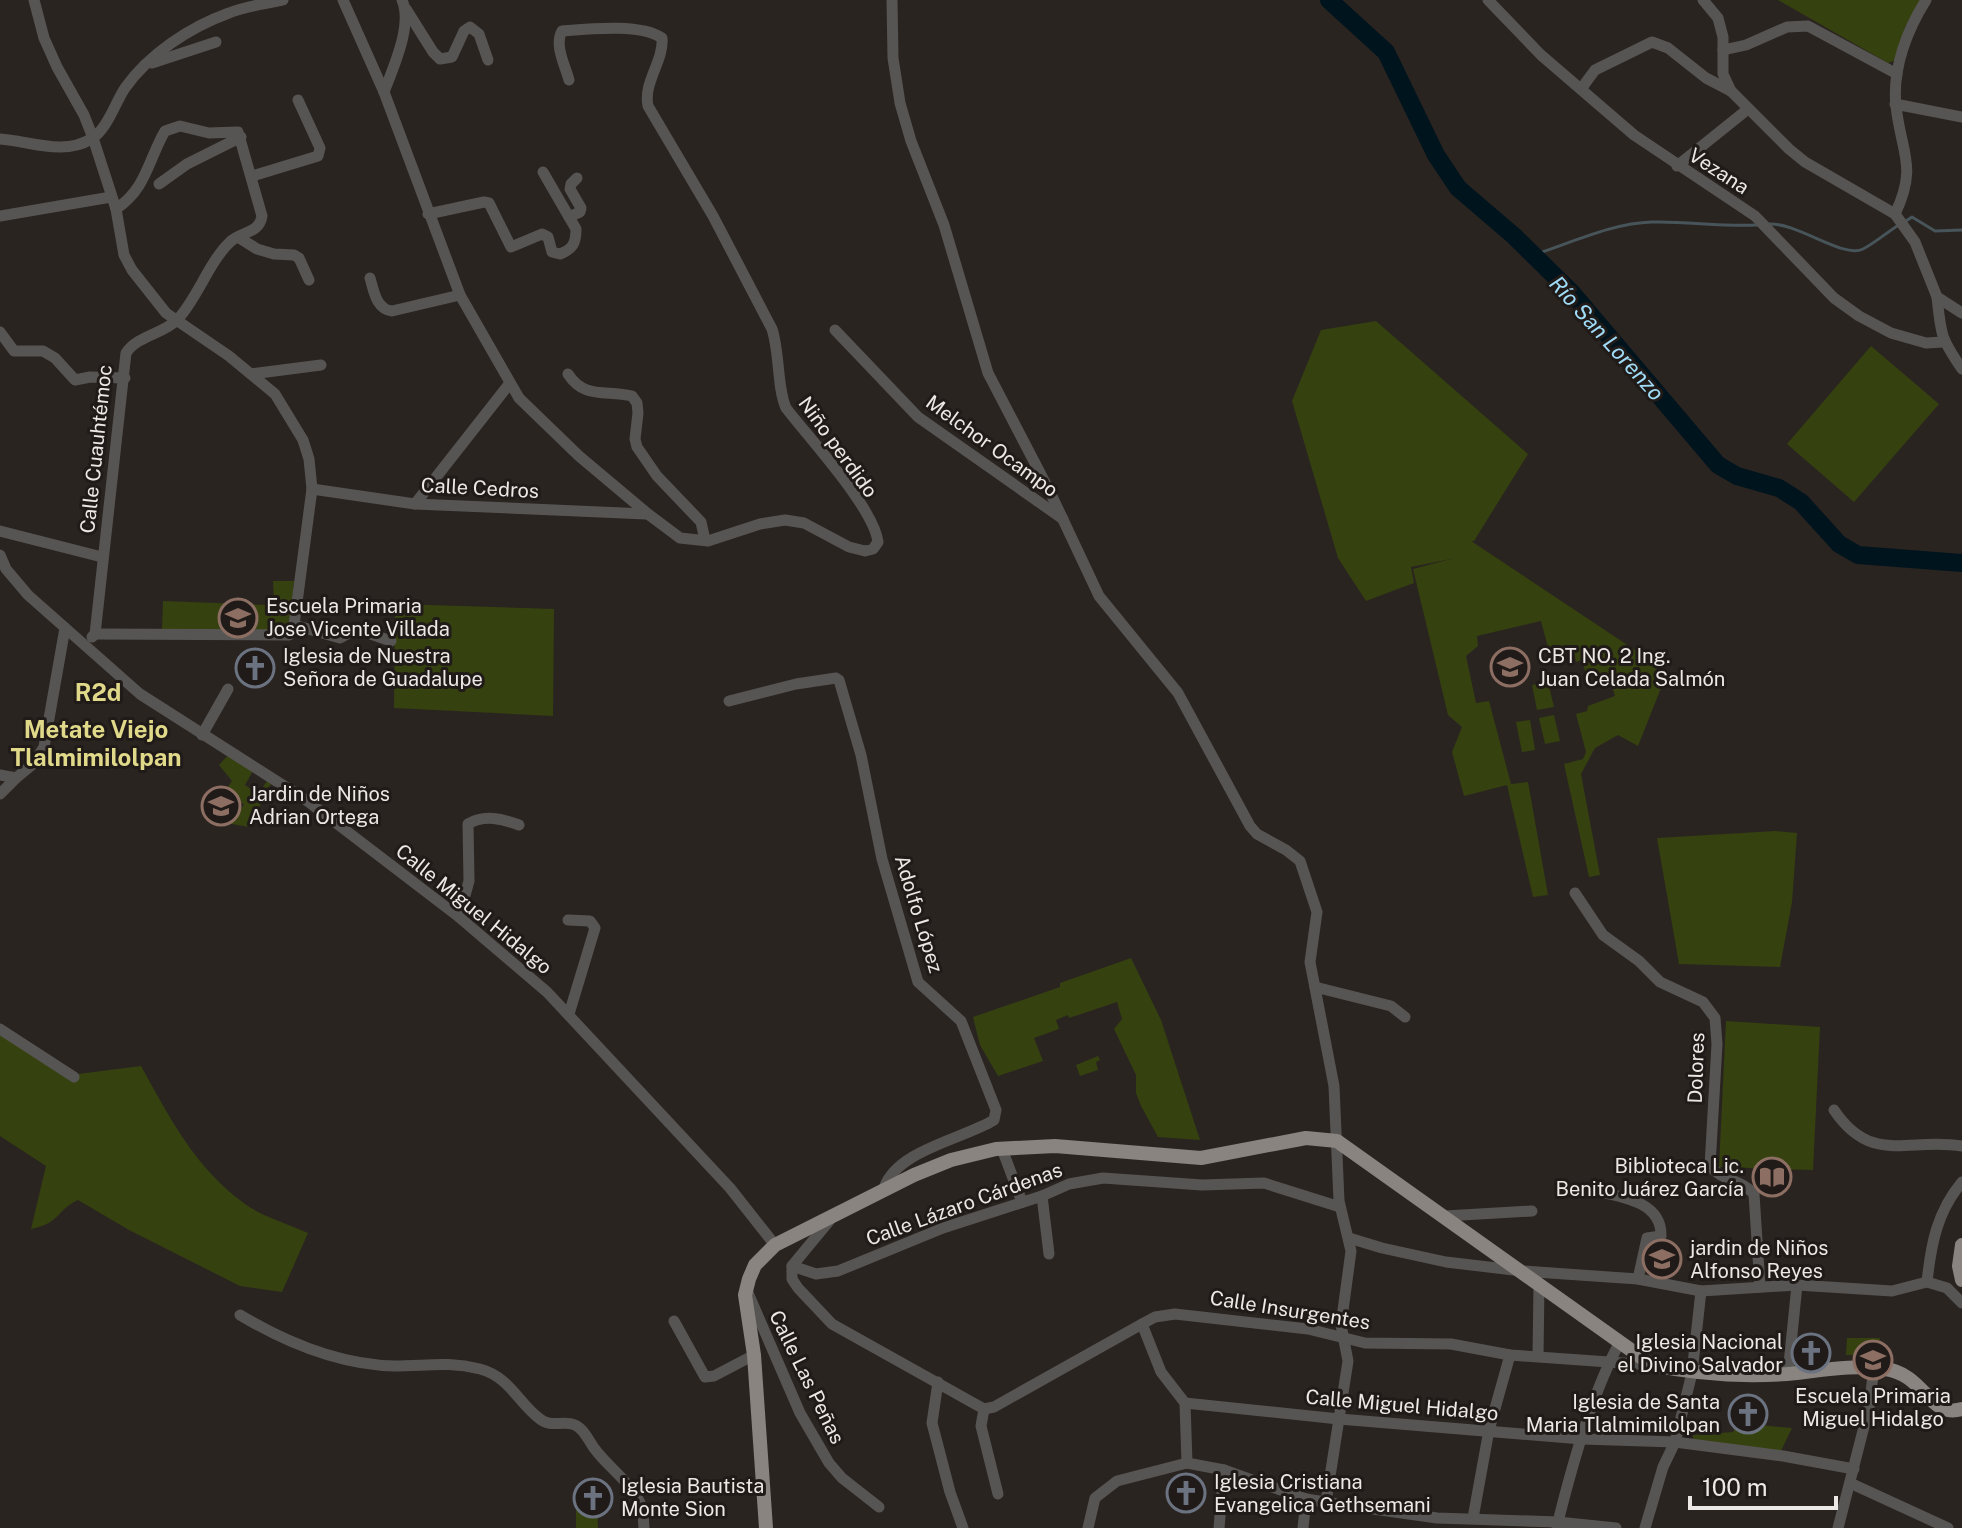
<svg xmlns="http://www.w3.org/2000/svg" width="1962" height="1528" font-family="'Public Sans',sans-serif">
  <style>
    .green { fill: #35410f }
    .lines { fill: none; stroke-linecap: round; stroke-linejoin: round }
    .stream { stroke: #475459; stroke-width: 3 }
    .river { stroke: #00141d; stroke-width: 18 }
    .minor { stroke: #575553; stroke-width: 11 }
    .major { stroke: #89847f; stroke-width: 14 }
    .labels { text-anchor: middle; dominant-baseline: central; stroke-width: 6; stroke-linejoin: round; paint-order: stroke }
    .street-label { font-size: 20px; fill: #ece8e6; stroke: #201b18 }
    .poi-label { font-size: 20px; fill: #ece8e6; stroke: #201b18; text-anchor: start }
    .water-label { font-size: 22px; font-style: italic; fill: #a0dcf7; stroke: #201b18 }
    .quarter-label { font-size: 24px; font-weight: bold; fill: #e1d98a; stroke: #201b18 }
  </style>
  <rect width="100%" height="100%" fill="#2a2421"/>
  <g class="green">
    <polygon points="1778,0 1920,0 1905,27 1896,60 1888,63"/>
    <polygon points="1376,321 1528,454 1474,541 1471,541 1662,668 1665,678 1638,746 1618,735 1595,748 1581,774 1600,875 1589,877 1564,764 1583,759 1586,752 1576,714 1587,711 1588,706 1615,696 1608,673 1600,675 1598,672 1586,675 1582,660 1576,662 1573,649 1550,655 1541,621 1477,636 1478,646 1466,656 1476,703 1489,701 1511,784 1528,782 1548,895 1533,897 1507,785 1464,796 1452,752 1462,727 1448,715 1413,569 1451,559 1411,567 1414,583 1366,601 1338,558 1292,401 1321,330"/>
    <polygon points="1871,346 1939,404 1854,502 1787,444"/>
    <polygon points="273,581 294,581 292,603 274,604"/>
    <polygon points="163,601 269,605 269,614 291,612 288,629 281,632 162,630"/>
    <polygon points="395,604 554,609 553,716 394,708"/>
    <polygon points="1548,682 1554,707 1537,710 1532,685"/>
    <polygon points="1554,715 1560,741 1545,744 1539,718"/>
    <polygon points="1530,720 1535,750 1522,752 1516,722"/>
    <polygon points="228,755 253,771 245,785 258,794 267,781 271,784 249,827 226,823 244,805 227,788 232,781 219,765"/>
    <polygon points="1776,831 1797,833 1792,902 1780,967 1679,964 1657,838"/>
    <polygon points="1131,958 1161,1020 1200,1140 1158,1137 1141,1106 1136,1093 1136,1075 1114,1029 1122,1019 1117,1002 1069,1018 1068,1015 1056,1020 1059,1029 1034,1038 1043,1061 998,1076 980,1045 973,1017 1060,987 1060,983"/>
    <polygon points="1726,1021 1820,1027 1813,1170 1719,1167"/>
    <path d="M0 1035 78 1074 141 1066C170 1118 195 1168 245 1204 263 1217 288 1224 308 1233L282 1292 240 1286 129 1230 78 1200C55 1211 61 1223 31 1229L46 1166 0 1136Z"/>
    <polygon points="1098,1056 1100,1060 1096,1062 1098,1070 1080,1076 1076,1065"/>
    <polygon points="1847,1338 1880,1338 1879,1347 1863,1348 1862,1355 1846,1355"/>
    <polygon points="1738,1423 1792,1428 1780,1453 1693,1439 1693,1435 1733,1432"/>
    <polygon points="597,1507 598,1528 576,1528 576,1508"/>
  </g>
  <g class="lines">
    <g class="stream">
      <polyline points="1906,221 1912,217 1935,231 1962,230"/>
      <path d="M1768 224C1797 222 1843 259 1863 249 1875 243 1887 232 1899 225"/>
      <path d="M1533 255C1571 243 1612 223 1652 222 1687 221 1721 227 1757 225"/>
    </g>
    <polyline class="river" points="1329,0 1386,52 1436,155 1458,188 1514,236 1572,293 1718,465 1737,476 1779,488 1801,502 1839,544 1858,555 1962,563"/>
    <g class="minor">
      <polyline points="34,0 44,38 57,67 84,115 93,138 116,209 124,255 132,270 166,313 229,356 275,394 303,440 309,459 312,489 294,625 289,635 95,634"/>
      <polyline points="343,0 384,92"/>
      <path d="M402 0C413 25 393 68 384 92L460 295 519 398 579 456 648 514 680 538 708 541 760 524 785 520 804 523 849 547 865 551 873 549 878 542C874 508 809 438 786 408 777 388 780 354 772 329L713 216 648 106C643 82 664 61 662 38 641 23 587 29 562 31 554 45 565 65 569 80"/>
      <polyline points="892,0 893,58 900,103 911,141 944,225 988,373 1050,492 1099,596 1178,693 1250,826 1257,834 1286,850 1300,861 1317,912 1310,962 1334,1086 1339,1201 1351,1251 1341,1325 1348,1361 1326,1502"/>
      <polyline points="1488,0 1541,55 1634,135 1755,216 1834,298 1859,316 1891,333 1926,343 1943,342"/>
      <polyline points="1703,0 1718,18 1723,37 1723,74 1731,91 1789,149 1805,162 1895,214 1915,242 1937,297 1962,313"/>
      <polyline points="406,9 433,52 440,59 452,57 464,31 470,27 479,34 488,60"/>
      <polyline points="1723,50 1746,45 1787,27 1808,26 1897,74"/>
      <polyline points="152,63 216,42"/>
      <polyline points="1581,89 1595,70 1652,42 1668,48 1706,78 1731,91"/>
      <polyline points="1895,104 1962,117"/>
      <path d="M0 139C29 141 64 156 91 139 107 130 115 103 125 88 149 54 190 27 229 13 246 6 266 4 283 0"/>
      <polyline points="1677,166 1748,109"/>
      <polyline points="252,176 318,156 320,148 298,100"/>
      <polyline points="159,184 187,164 241,137"/>
      <path d="M428 214 484 202 489 203 511 247 542 234 548 237 552 252 560 254C573 249 576 243 576 229L543 172"/>
      <path d="M1895 214C1918 166 1901 153 1896 106 1892 69 1907 30 1926 0"/>
      <polyline points="0,216 111,197"/>
      <polyline points="569,217 580,212 581,208 570,189 571,184 577,178"/>
      <polyline points="238,237 257,249 274,254 294,255 299,258 309,280"/>
      <path d="M370 278C374 291 376 309 392 311L460 295"/>
      <path d="M1937 297C1941 334 1940 337 1962 369"/>
      <polyline points="835,330 918,417 1063,519"/>
      <polyline points="0,332 14,351 43,351 55,358 75,380 90,377 125,378"/>
      <polyline points="251,374 321,365"/>
      <path d="M568 374C584 399 605 390 632 396L637 403 638 413 635 439 637 447 657 476 701 522 705 540"/>
      <polyline points="312,489 415,504 646,514"/>
      <polyline points="415,504 510,383"/>
      <polyline points="0,531 102,557"/>
      <polyline points="0,555 6,569 28,595 140,694 306,800 459,917 547,992 730,1188 775,1245"/>
      <polyline points="294,625 340,638 356,629 391,641"/>
      <path d="M92 637 95 634 126 353C138 335 164 334 178 319 198 297 209 262 230 242 242 231 259 234 262 216L238 132 209 133 180 126 165 131C148 160 147 188 116 209"/>
      <path d="M729 701 796 684 836 678 839 680 861 755 882 859 918 982 961 1021 996 1110 994 1120C963 1139 897 1150 884 1188"/>
      <polyline points="202,735 228,689"/>
      <polyline points="0,775 16,778 33,764 44,747 65,628"/>
      <polyline points="0,794 16,778"/>
      <path d="M1575 893 1603 935 1639 961 1660 982 1703 1002 1715 1018 1717 1044 1710 1166C1721 1180 1742 1180 1754 1194L1760 1287"/>
      <path d="M459 917 469 881 468 824C484 814 503 819 519 825"/>
      <polyline points="568,920 590,921 595,928 569,1014"/>
      <polyline points="1315,987 1391,1006 1405,1017"/>
      <polyline points="0,1029 74,1077"/>
      <path d="M1834 1110C1872 1166 1908 1137 1962 1146"/>
      <polyline points="1002,1149 1022,1202"/>
      <path d="M1596 1191C1623 1197 1662 1202 1661 1236L1647 1238 1638 1279"/>
      <polyline points="1042,1196 1049,1254"/>
      <polyline points="1445,1216 1532,1211"/>
      <polyline points="830,1220 792,1266 792,1279 798,1288 832,1324 984,1409 994,1407 1142,1324 1155,1317 1175,1314 1308,1329 1365,1343 1451,1344 1510,1355 1651,1365"/>
      <polyline points="1349,1238 1382,1248 1446,1262 1522,1271 1638,1279 1701,1291 1797,1285 1892,1291 1927,1282 1947,1288 1962,1303"/>
      <polyline points="792,1266 816,1274 838,1271 943,1228 1042,1196 1069,1184 1103,1178 1202,1185 1264,1183 1340,1207"/>
      <path d="M1927 1282C1931 1244 1937 1212 1962 1182"/>
      <polyline points="748,1293 800,1413 829,1463 842,1478 879,1507"/>
      <path d="M240 1315C287 1343 340 1365 395 1366 426 1366 448 1361 480 1369 510 1377 519 1404 540 1419 551 1428 563 1420 575 1425 584 1429 589 1441 594 1448 607 1466 627 1479 638 1499 644 1508 643 1518 644 1528"/>
      <polyline points="674,1321 705,1377 714,1376 754,1355"/>
      <polyline points="1142,1324 1161,1372 1185,1403 1187,1463"/>
      <polyline points="1538,1356 1539,1284"/>
      <polyline points="1788,1374 1797,1285"/>
      <polyline points="938,1382 932,1423 950,1492 963,1528"/>
      <polyline points="1185,1403 1339,1419 1582,1439 1675,1442 1783,1456 1854,1469"/>
      <polyline points="984,1409 981,1426 998,1494"/>
      <polyline points="1850,1483 1948,1528"/>
      <polyline points="1473,1518 1489,1430 1510,1355"/>
      <path d="M1557 1526C1571 1469 1592 1392 1620 1342"/>
      <polyline points="1088,1528 1095,1498 1117,1481 1187,1463 1224,1470 1306,1499 1338,1504 1437,1518 1558,1522 1616,1528"/>
      <polyline points="1219,1528 1224,1470"/>
      <polyline points="1303,1528 1306,1499"/>
      <polyline points="1645,1528 1663,1467 1675,1442 1692,1373 1701,1291"/>
      <polyline points="1838,1528 1869,1407 1874,1368"/>
    </g>
    <g class="major">
      <polyline points="1962,1245 1959,1266 1962,1280"/>
      <path d="M766 1528 754 1355 745 1295 749 1279 755 1265 775 1245 914 1175 951 1160 996 1149 1055 1146 1201 1158 1306 1138 1337 1141 1652 1365C1696 1374 1741 1377 1787 1374 1819 1371 1853 1364 1885 1369 1925 1374 1929 1419 1962 1409"/>
    </g>
  </g>
  <defs>
    <symbol id="school-ring" viewBox="-11 -11 22 22"><circle r="9.5" fill="#201b18" stroke="#8d6e63" stroke-width="1.5"/><path d="M0-5L7-2L0 1L-7-2ZM-4 1L0 2.5L4 1V4Q0 6-4 4Z" fill="#8d6e63"/></symbol>
    <symbol id="church-ring" viewBox="-11 -11 22 22"><circle r="9.5" fill="#201b18" stroke="#6b7280" stroke-width="1.5"/><path d="M-1.2-6h2.4v3.5h3.3v2.4h-3.3V6h-2.4V-.1h-3.3v-2.4h3.3Z" fill="#6b7280"/></symbol>
    <symbol id="library-ring" viewBox="-11 -11 22 22"><circle r="9.5" fill="#201b18" stroke="#8d6e63" stroke-width="1.5"/><path d="M-6-4Q-3-5.5-.7-3.5V5Q-3 3-6 4ZM6-4Q3-5.5 .7-3.5V5Q3 3 6 4Z" fill="#8d6e63"/></symbol>
  </defs>
  <g fill-rule="evenodd">
    <use href="#school-ring" x="216" y="596" width="44" height="44"/>
    <use href="#school-ring" x="1488" y="645" width="44" height="44"/>
    <use href="#church-ring" x="233" y="646" width="44" height="44"/>
    <use href="#school-ring" x="199" y="784" width="44" height="44"/>
    <use href="#library-ring" x="1750" y="1155" width="44" height="44"/>
    <use href="#school-ring" x="1640" y="1237" width="44" height="44"/>
    <use href="#church-ring" x="1789" y="1331" width="44" height="44"/>
    <use href="#school-ring" x="1851" y="1338" width="44" height="44"/>
    <use href="#church-ring" x="1726" y="1392" width="44" height="44"/>
    <use href="#church-ring" x="1164" y="1471" width="44" height="44"/>
    <use href="#church-ring" x="571" y="1476" width="44" height="44"/>
  </g>
  <g class="labels">
    <g class="street-label">
      <text transform="translate(1719 171) rotate(33)">Vezana</text>
      <text transform="translate(992 446) rotate(36)">Melchor Ocampo</text>
      <text transform="translate(838 447) rotate(54)">Niño perdido</text>
      <text transform="translate(96 449) rotate(-84)">Calle Cuauhtémoc</text>
      <text transform="translate(480 488) rotate(3)">Calle Cedros</text>
      <text transform="translate(474 909) rotate(39)">Calle Miguel Hidalgo</text>
      <text transform="translate(919 914) rotate(73)">Adolfo López</text>
      <text transform="translate(1696 1068) rotate(-88)">Dolores</text>
      <text transform="translate(964 1204) rotate(-20)">Calle Lázaro Cárdenas</text>
      <text transform="translate(1290 1310) rotate(9)">Calle Insurgentes</text>
      <text transform="translate(807 1377) rotate(64)">Calle Las Peñas</text>
      <text transform="translate(1402 1405) rotate(5)">Calle Miguel Hidalgo</text>
    </g>
    <g class="poi-label">
      <text x="266" y="606">Escuela Primaria<tspan x="266" dy="23">Jose Vicente Villada</tspan></text>
      <text x="283" y="656">Iglesia de Nuestra<tspan x="283" dy="23">Señora de Guadalupe</tspan></text>
      <text x="1538" y="656">CBT NO. 2 Ing.<tspan x="1538" dy="23">Juan Celada Salmón</tspan></text>
      <text x="249" y="794">Jardin de Niños<tspan x="249" dy="23">Adrian Ortega</tspan></text>
      <text x="1744" y="1166" text-anchor="end">Biblioteca Lic.<tspan x="1744" dy="23">Benito Juárez García</tspan></text>
      <text x="1690" y="1248">jardin de Niños<tspan x="1690" dy="23">Alfonso Reyes</tspan></text>
      <text x="1783" y="1342" text-anchor="end">Iglesia Nacional<tspan x="1783" dy="23">el Divino Salvador</tspan></text>
      <text x="1873" y="1396" text-anchor="middle">Escuela Primaria<tspan x="1873" dy="23">Miguel Hidalgo</tspan></text>
      <text x="1720" y="1402" text-anchor="end">Iglesia de Santa<tspan x="1720" dy="23">Maria Tlalmimilolpan</tspan></text>
      <text x="1214" y="1482">Iglesia Cristiana<tspan x="1214" dy="23">Evangelica Gethsemani</tspan></text>
      <text x="621" y="1486">Iglesia Bautista<tspan x="621" dy="23">Monte Sion</tspan></text>
    </g>
    <g class="water-label">
      <text transform="translate(1607 338) rotate(48)">Río San Lorenzo</text>
    </g>
    <g class="quarter-label">
      <text x="98" y="692">R2d</text>
      <text x="96" y="729">Metate Viejo<tspan x="96" dy="28">Tlalmimilolpan</tspan></text>
    </g>
  </g>
  <path d="M1690 1496v12h146v-12" fill="none" stroke="#ece8e6" stroke-width="4"/>
  <text x="1702" y="1496" font-size="24" fill="#ece8e6" stroke="#201b18" stroke-width="6" paint-order="stroke">100 m</text>
</svg>
